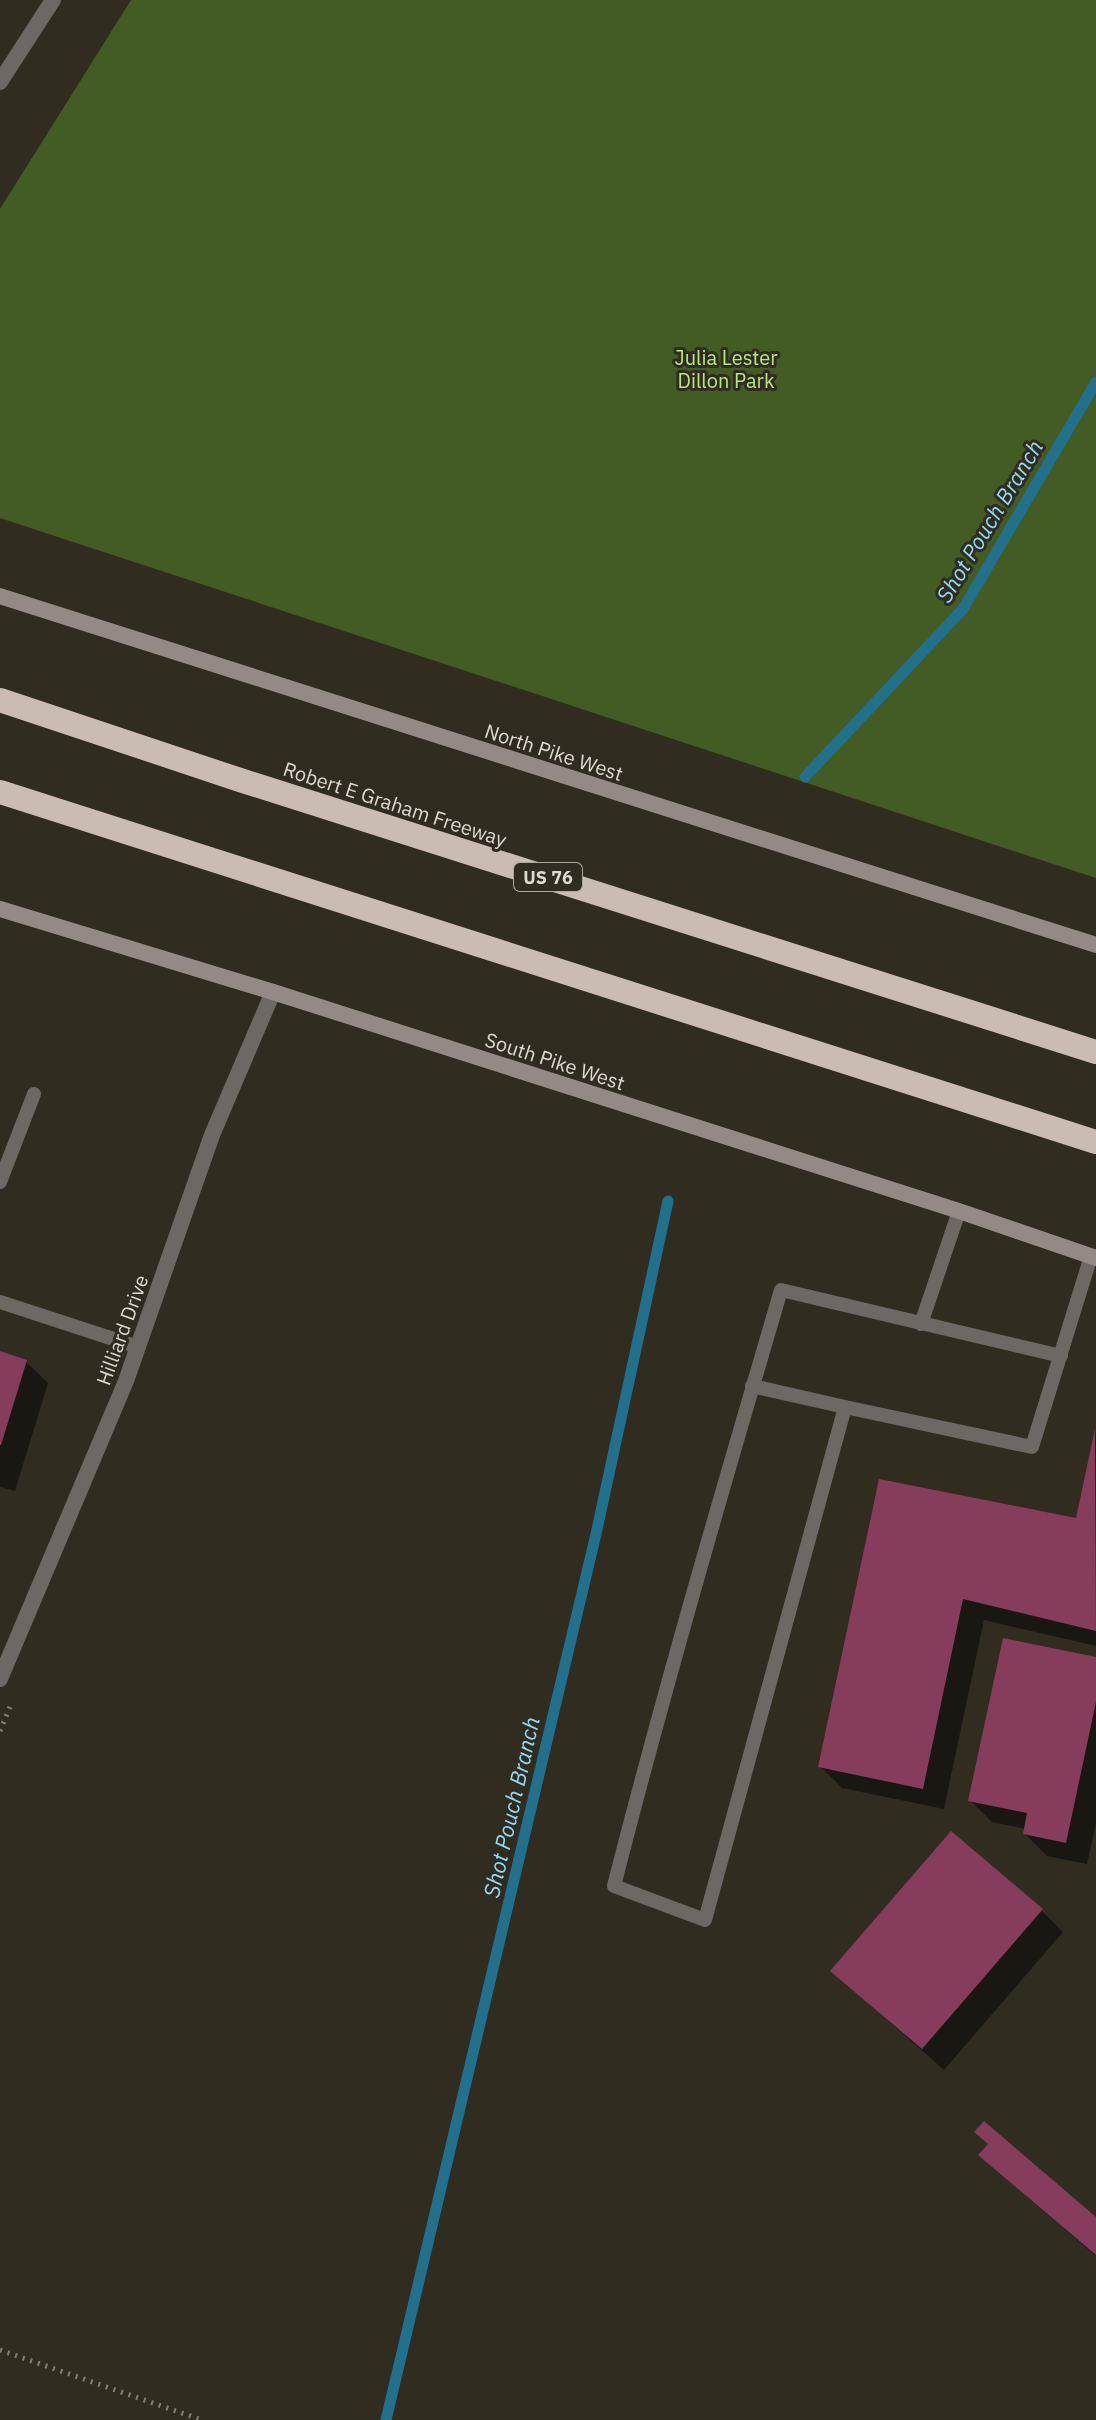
<svg xmlns="http://www.w3.org/2000/svg" width="1096" height="2420" font-family="'IBM Plex Sans',sans-serif">
  <style>
    .green { fill: #425c24 }
    .shadow { fill: #0007 }
    .lines { fill: none; stroke-linecap: round; stroke-linejoin: round }
    .stream { stroke: #21708c; stroke-width: 11 }
    .building { fill: #863c5b }
    .path { stroke: #837f76; stroke-width: 5; stroke-dasharray: 2 6; stroke-linecap: butt }
    .service { stroke: #6e6865; stroke-width: 14 }
    .minor { stroke: #6e6865; stroke-width: 16 }
    .tertiary { stroke: #6e6865; stroke-width: 16 }
    .secondary { stroke: #948a85; stroke-width: 16 }
    .motorway { stroke: #cabbb3; stroke-width: 24 }
    .labels { text-anchor: middle; dominant-baseline: central; stroke-width: 6; stroke-linejoin: round; paint-order: stroke }
    .shield { fill: #302c20; stroke: #a9a69d; stroke-width: 2 }
    .shield-label { font-size: 18px; font-weight: bold; fill: #dddad3 }
    .park-label { font-size: 20px; fill: #b6e783; stroke: #302c20 }
    .street-label { font-size: 20px; fill: #dddad3; stroke: #302c20 }
    .water-label { font-size: 22px; font-style: italic; fill: #92d9f7; stroke: #302c20 }
  </style>
  <rect width="100%" height="100%" fill="#302c20"/>
  <polygon class="green" points="131,0 1096,0 1096,878 0,518 0,209"/>
  <g class="shadow">
    <polygon points="0,1354 26,1362 48,1383 15,1491 0,1487"/>
    <polygon points="1096,1432 1096,1646 984,1620 944,1809 842,1788 820,1766 880,1481 1077,1521"/>
    <polygon points="1096,1659 1096,1823 1087,1864 1047,1856 1025,1834 1026,1829 992,1822 970,1800"/>
    <polygon points="1041,1910 1063,1932 944,2070 832,1971"/>
    <polygon points="981,2155 1096,2220 1096,2256 1003,2176"/>
  </g>
  <g class="lines">
    <g class="stream">
      <polyline points="805,777 963,609 1096,382"/>
      <polyline points="386,2420 596,1534 668,1201"/>
    </g>
  </g>
  <g class="building">
    <polygon points="0,1351 27,1360 1,1445 0,1445"/>
    <polygon points="1095,1429 1096,1631 963,1599 923,1789 818,1767 879,1479 1076,1518"/>
    <polygon points="1003,1638 1096,1657 1096,1702 1066,1843 1023,1834 1027,1813 968,1801"/>
    <polygon points="951,1831 1043,1909 922,2049 830,1971"/>
    <polygon points="984,2121 1096,2217 1096,2255 978,2155 988,2144 974,2132"/>
  </g>
  <g class="lines">
    <g class="path">
      <polyline points="0,1731 12,1702"/>
      <polyline points="0,2350 202,2420"/>
    </g>
    <g class="service">
      <polyline points="0,1182 34,1094"/>
      <polyline points="0,1302 138,1347"/>
      <polyline points="921,1324 959,1211"/>
      <path d="M752 1386 845 1407 705 1920 614 1886C665 1686 723 1488 781 1290L1061 1356"/>
      <polyline points="845,1407 1032,1447 1091,1256"/>
    </g>
    <polyline class="minor" points="0,1679 126,1381 212,1135 273,992"/>
    <polyline class="tertiary" points="0,82 53,0"/>
    <g class="secondary">
      <polyline points="0,596 1096,945"/>
      <polyline points="0,909 273,992 959,1211 1096,1258"/>
    </g>
    <g class="motorway">
      <polyline points="0,700 240,780 1096,1052"/>
      <polyline points="0,792 1096,1142"/>
    </g>
  </g>
  <g class="labels">
    <rect class="shield" x="514" y="863" width="68" height="28" rx="6"/>
    <g class="shield-label">
      <text x="548" y="877">US 76</text>
    </g>
    <g class="park-label">
      <text x="726" y="357">Julia Lester<tspan x="726" dy="23">Dillon Park</tspan></text>
    </g>
    <g class="street-label">
      <text transform="translate(554 752) rotate(18)">North Pike West</text>
      <text transform="translate(395 804) rotate(18)">Robert E Graham Freeway</text>
      <text transform="translate(555 1061) rotate(18)">South Pike West</text>
      <text transform="translate(122 1330) rotate(-70)">Hilliard Drive</text>
    </g>
    <g class="water-label">
      <text transform="translate(989 521) rotate(-59)">Shot Pouch Branch</text>
      <text transform="translate(511 1807) rotate(-77)">Shot Pouch Branch</text>
    </g>
  </g>
</svg>
